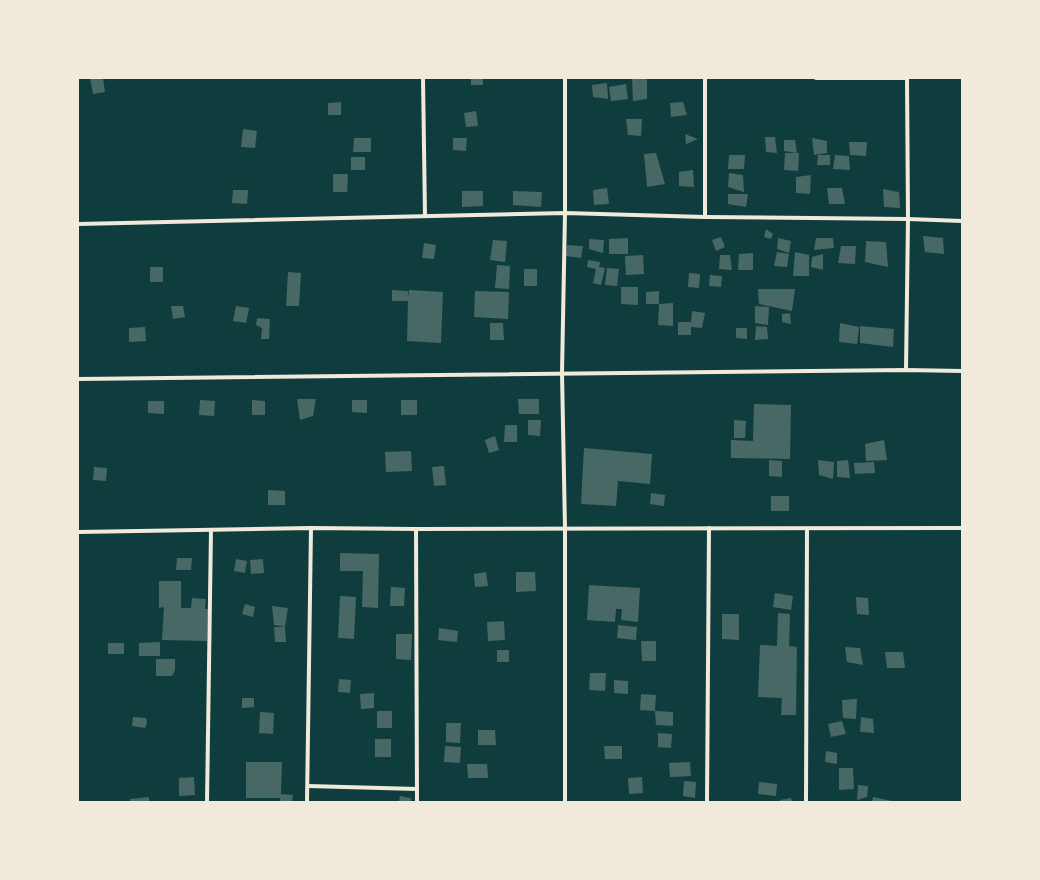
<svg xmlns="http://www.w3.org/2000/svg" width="1040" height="880" font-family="'Noto Serif',serif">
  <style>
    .building { fill: #486865 }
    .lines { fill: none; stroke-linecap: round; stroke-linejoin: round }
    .minor { stroke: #f1e9da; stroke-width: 4 }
  </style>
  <rect width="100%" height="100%" fill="#0f3d3e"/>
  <g class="building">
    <polygon points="90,78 103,78 105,92 93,94"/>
    <rect x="471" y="78" width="12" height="7"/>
    <polygon points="632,78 647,78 647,99 633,101"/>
    <polygon points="607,83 608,99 593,97 592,85"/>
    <polygon points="626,84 628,99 611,101 609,87"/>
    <polygon points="341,102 341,115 328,115 328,103"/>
    <polygon points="683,102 687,115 671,117 670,103"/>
    <polygon points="476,111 478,126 466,127 464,113"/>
    <polygon points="626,119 642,119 641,136 628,135"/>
    <polygon points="243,129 257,131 255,148 241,147"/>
    <polygon points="685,134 698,139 686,144"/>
    <polygon points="765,137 775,137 777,153 766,152"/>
    <polygon points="354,138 371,138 371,152 353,152"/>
    <polygon points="453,138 467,138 466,151 453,150"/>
    <polygon points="812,138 827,141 827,153 814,155"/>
    <polygon points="784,140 795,140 797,153 784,151"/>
    <polygon points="849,142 867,142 866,156 850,155"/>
    <polygon points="656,153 665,184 647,187 644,154"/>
    <polygon points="785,153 799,153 798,171 784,170"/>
    <polygon points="729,155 745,155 744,169 728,169"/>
    <polygon points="818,155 830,155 830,165 817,165"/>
    <polygon points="835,155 849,156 850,170 833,169"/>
    <rect x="351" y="157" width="14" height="13"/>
    <polygon points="693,170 694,187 679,186 679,172"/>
    <polygon points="729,173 743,175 744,192 728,187"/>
    <polygon points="333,174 348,174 347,192 333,192"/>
    <polygon points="811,175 810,194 796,193 796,177"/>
    <polygon points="607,188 609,204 594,205 593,190"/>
    <polygon points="827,188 842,188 845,204 829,204"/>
    <polygon points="883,189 899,192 900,208 884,207"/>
    <polygon points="233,190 248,190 247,204 232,203"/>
    <polygon points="462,191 483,191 483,206 462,207"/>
    <polygon points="513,191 542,192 541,207 513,205"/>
    <polygon points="728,194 748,194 746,207 728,204"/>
    <polygon points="766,229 773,234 771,239 764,237"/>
    <polygon points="923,236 943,238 944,254 925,252"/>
    <polygon points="721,237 725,247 716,251 712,240"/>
    <polygon points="628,238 628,254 609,254 609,239"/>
    <polygon points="778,238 791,241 789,253 777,249"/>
    <polygon points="816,238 833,238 834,248 814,250"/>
    <polygon points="589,239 604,240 603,253 589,249"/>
    <polygon points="493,240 507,241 505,262 490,260"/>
    <polygon points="866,241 886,242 888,267 865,262"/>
    <polygon points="424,243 436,245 434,259 422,258"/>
    <polygon points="567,245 583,246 581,258 566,256"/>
    <polygon points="841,246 856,246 855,264 838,263"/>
    <polygon points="777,252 789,254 787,267 774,266"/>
    <polygon points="795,252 809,255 809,276 793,276"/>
    <polygon points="753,253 753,270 738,270 739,254"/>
    <polygon points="823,254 823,270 811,267 812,257"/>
    <polygon points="643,255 644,274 626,275 625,256"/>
    <polygon points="720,255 730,255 732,270 719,269"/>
    <polygon points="588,260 600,262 599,267 605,268 601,285 593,283 596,269 587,267"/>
    <polygon points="497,265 510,266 509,289 495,288"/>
    <rect x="150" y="267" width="13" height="15"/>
    <polygon points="607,268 619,269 617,286 605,285"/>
    <rect x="524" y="269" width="13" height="17"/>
    <polygon points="288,272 301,273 299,306 286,306"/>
    <polygon points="689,273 700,274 699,288 688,287"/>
    <polygon points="710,275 722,276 721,287 709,286"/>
    <polygon points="621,287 638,287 638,305 621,304"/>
    <polygon points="758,289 795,289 792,311 759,304"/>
    <polygon points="392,290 408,291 408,299 409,290 443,292 441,343 407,341 408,301 392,301"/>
    <polygon points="475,291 509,292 508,319 474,317"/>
    <polygon points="659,291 659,304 673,303 673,326 658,325 659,304 646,304 646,292"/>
    <polygon points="171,306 183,306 185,317 173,319"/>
    <polygon points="236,306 249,308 246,323 233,321"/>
    <polygon points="755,306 769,307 768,325 755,323"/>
    <polygon points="692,311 705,313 702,328 691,327 691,335 678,335 678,322 691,322"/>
    <polygon points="790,313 791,324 782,322 782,314"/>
    <polygon points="257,318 270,319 269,339 261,339 262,328 256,325"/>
    <polygon points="490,323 503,323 504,340 490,340"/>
    <polygon points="840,323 859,327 857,344 839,342"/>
    <polygon points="756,326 767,327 768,339 755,340"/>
    <polygon points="860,326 894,329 893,347 860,343"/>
    <polygon points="145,327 146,341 129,342 129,328"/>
    <polygon points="736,328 747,328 747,339 736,338"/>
    <polygon points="297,399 316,399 313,416 300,420"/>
    <polygon points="518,399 539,399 539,414 519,414"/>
    <polygon points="200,400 215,401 214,416 199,415"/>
    <polygon points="252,400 265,401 265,415 252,415"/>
    <polygon points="352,400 367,400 367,413 352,412"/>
    <rect x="401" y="400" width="16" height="15"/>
    <polygon points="148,401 164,401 164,414 148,413"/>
    <polygon points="754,404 791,405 790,459 731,458 731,440 753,441"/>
    <polygon points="528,420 541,420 540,436 528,435"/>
    <polygon points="734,420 746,421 745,438 734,438"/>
    <polygon points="505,425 517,425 517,442 504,442"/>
    <polygon points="495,436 499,450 489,453 485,440"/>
    <polygon points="884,440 887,460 866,461 865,444"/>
    <polygon points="584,448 652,454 650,484 618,481 616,506 581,504"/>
    <polygon points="411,451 412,471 386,472 385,452"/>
    <polygon points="769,460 782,461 782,477 769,476"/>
    <polygon points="818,460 834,462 833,479 819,475"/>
    <polygon points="848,460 850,478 837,477 837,461"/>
    <polygon points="874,462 875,473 855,474 854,463"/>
    <polygon points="444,466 446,485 434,486 432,467"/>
    <polygon points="94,467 107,468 106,481 93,480"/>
    <polygon points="268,490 285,491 285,505 268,505"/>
    <polygon points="651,493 665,495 664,506 650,504"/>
    <rect x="771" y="496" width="18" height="15"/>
    <polygon points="340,553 379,554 378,608 362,607 363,571 340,571"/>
    <polygon points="177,558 192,558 191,570 176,570"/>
    <polygon points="236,559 247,561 245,573 234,571"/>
    <polygon points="263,559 264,573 251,574 250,560"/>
    <polygon points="486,572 488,586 475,587 474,574"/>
    <polygon points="516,572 535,572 536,591 516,592"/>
    <polygon points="159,581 181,581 181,608 191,608 192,598 206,599 205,609 208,609 207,641 162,640 164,607 159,608"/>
    <polygon points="589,585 640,588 638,622 621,620 622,609 616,609 615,622 587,620"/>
    <polygon points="391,587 405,588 404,606 390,606"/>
    <polygon points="775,593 793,596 791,610 773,607"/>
    <polygon points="340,596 356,597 354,639 338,638"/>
    <polygon points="856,597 868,598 869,615 857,614"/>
    <polygon points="245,604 255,607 253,617 242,614"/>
    <polygon points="272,606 288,608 285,627 274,625"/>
    <polygon points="778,613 790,614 789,646 797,647 796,715 781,715 782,698 758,697 760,645 777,646"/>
    <polygon points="722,614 739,614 739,640 722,639"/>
    <polygon points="504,621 505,640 488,641 487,622"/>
    <polygon points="618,625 637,627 636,640 617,638"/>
    <polygon points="274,627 285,627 286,642 275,642"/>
    <polygon points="439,628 458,631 457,642 438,640"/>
    <polygon points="396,634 412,634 411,660 396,659"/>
    <polygon points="641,641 656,641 656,661 642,661"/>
    <polygon points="160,642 160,656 139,656 139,643"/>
    <rect x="108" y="643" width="16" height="11"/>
    <polygon points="845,647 860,648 863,665 847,662"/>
    <rect x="497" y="650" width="12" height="12"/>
    <polygon points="885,652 903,652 905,668 887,668"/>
    <polygon points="156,659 175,659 175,670 172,676 156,676"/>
    <polygon points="590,673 606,673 605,691 589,690"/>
    <polygon points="339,679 351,680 350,693 338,692"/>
    <polygon points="614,680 628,681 628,694 614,693"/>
    <polygon points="374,693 374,708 361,709 360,694"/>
    <polygon points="641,694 656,695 655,711 640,710"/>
    <polygon points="242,698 254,698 254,707 242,708"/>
    <polygon points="857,699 856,719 843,718 842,700"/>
    <rect x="377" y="711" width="15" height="17"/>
    <polygon points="655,711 673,712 673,726 656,725"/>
    <polygon points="260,712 274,713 273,734 259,733"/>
    <polygon points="133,717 146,718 147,723 145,728 132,726"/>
    <polygon points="861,717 873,719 874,733 860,732"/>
    <polygon points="842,721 846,734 831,737 828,724"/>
    <polygon points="446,723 461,723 460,743 446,742"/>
    <polygon points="478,730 495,730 496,745 478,745"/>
    <polygon points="658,733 672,734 671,748 658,747"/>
    <rect x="375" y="739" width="16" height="18"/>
    <polygon points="445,746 461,747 460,763 444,762"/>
    <polygon points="604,746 622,746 622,759 605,759"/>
    <polygon points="826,751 837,753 837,764 825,762"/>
    <polygon points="246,762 282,762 281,794 293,795 292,802 280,802 280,798 246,798"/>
    <polygon points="690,762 691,776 670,777 669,763"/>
    <polygon points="467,764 487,764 488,778 468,778"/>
    <polygon points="839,768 853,768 854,789 839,790"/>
    <polygon points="194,777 195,795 179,796 179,778"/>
    <polygon points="642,777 643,793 629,794 628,778"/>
    <polygon points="684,781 696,782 695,798 683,796"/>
    <polygon points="759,782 777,784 776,796 758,794"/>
    <polygon points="858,785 868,786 867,797 857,800"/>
    <polygon points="400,796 411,798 411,802 399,802"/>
    <polygon points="149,797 149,802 130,802 130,799"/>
    <polygon points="873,797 892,801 892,802 872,802"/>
    <polygon points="791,798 792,802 780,802 780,800"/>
  </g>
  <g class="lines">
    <g class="minor">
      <polyline points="423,78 425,216"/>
      <polyline points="565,78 565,213 562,373 565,528 565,802"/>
      <polyline points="705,78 705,217"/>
      <polyline points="816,78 907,78"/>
      <polyline points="78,224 565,213 705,217 908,219 962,221"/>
      <polyline points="906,370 908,219 907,78"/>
      <polyline points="78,379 906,370 962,371"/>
      <polyline points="416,529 417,802"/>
      <polyline points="78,532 311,528 416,529 962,528"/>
      <polyline points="308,786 417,789"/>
      <polyline points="207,802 211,530"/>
      <polyline points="307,802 311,528"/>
      <polyline points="707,802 709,528"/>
      <polyline points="806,802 807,529"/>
    </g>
  </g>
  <rect width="1040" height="880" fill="none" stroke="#f1e9da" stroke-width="158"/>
</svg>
